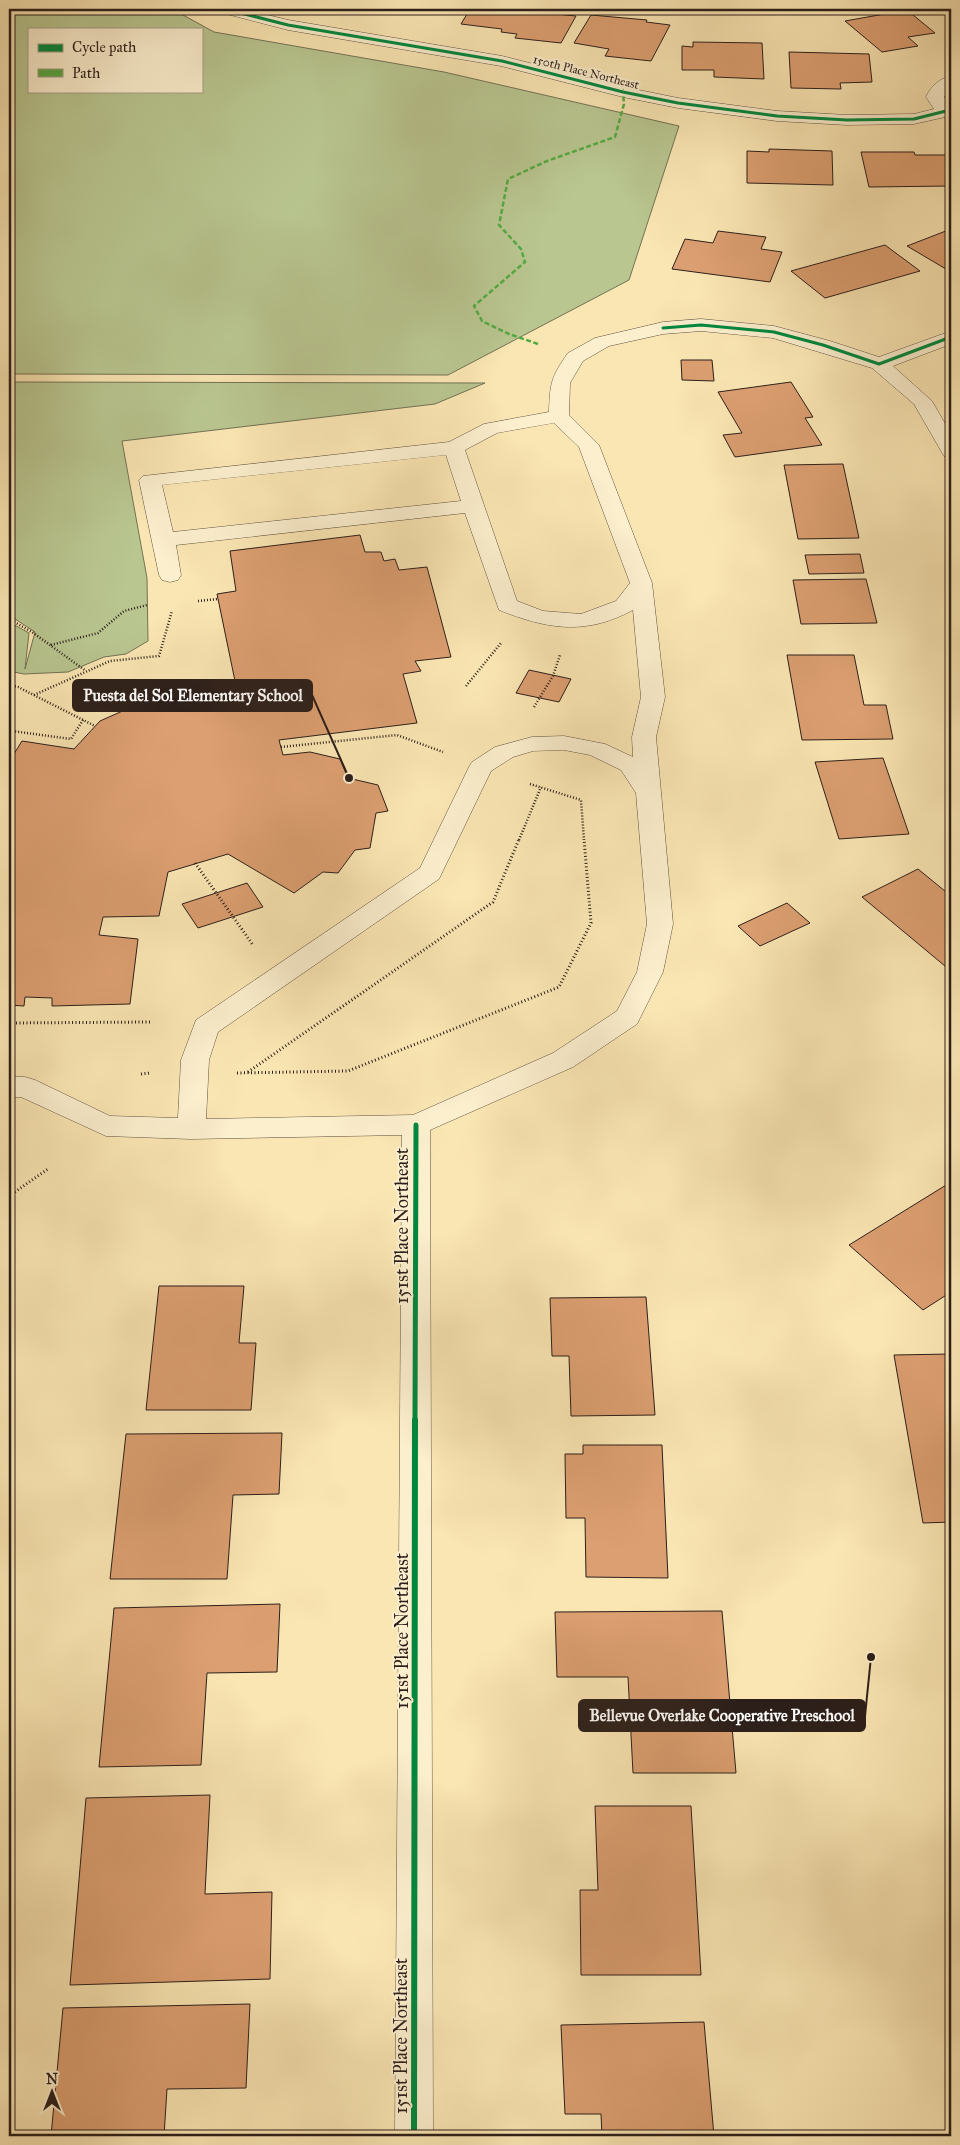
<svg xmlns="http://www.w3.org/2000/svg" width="960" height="2145" font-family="'IM FELL Great Primer',serif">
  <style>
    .green { fill: #b9c690; stroke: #727255; fill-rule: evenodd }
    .building { fill: #dc9f71; stroke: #2c1f1a }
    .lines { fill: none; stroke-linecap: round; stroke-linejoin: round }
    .minor-casing { stroke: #605140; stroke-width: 1 }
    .path-far1 { stroke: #2c1f1a; stroke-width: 2.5; stroke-dasharray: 1 2; stroke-linecap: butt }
    .path { stroke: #2c1f1a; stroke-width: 3; stroke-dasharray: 1 2.5; stroke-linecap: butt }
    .minor { fill: #fcefce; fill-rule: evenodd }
    .quiet { stroke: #54aa42; stroke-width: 2.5; stroke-dasharray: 5 2.5; stroke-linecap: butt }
    .cycleway-far2-casing { stroke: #fcefce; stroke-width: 5 }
    .cycleway-far1-casing { stroke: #fcefce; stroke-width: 8 }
    .cycleway-casing { stroke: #fcefce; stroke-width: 9 }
    .cycleway-far2 { stroke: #00873e; stroke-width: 3 }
    .cycleway-far1 { stroke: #00873e; stroke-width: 5 }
    .cycleway { stroke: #00873e; stroke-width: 6 }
    .labels { text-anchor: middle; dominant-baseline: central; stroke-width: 4; stroke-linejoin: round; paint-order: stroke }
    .far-street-label { font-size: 12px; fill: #2c1f1a; stroke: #fcefce }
    .near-street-label { font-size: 18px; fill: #2c1f1a; stroke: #fcefce }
    .leader { fill: none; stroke: #2c1f1a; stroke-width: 2 }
    .callout-dot { fill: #2c1f1a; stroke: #fcefce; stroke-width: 2 }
    .callout { fill: #2c1f1a; stroke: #2c1f1a; stroke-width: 2 }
    .callout-label { font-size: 16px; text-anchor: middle; font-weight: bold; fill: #fff }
  </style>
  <rect width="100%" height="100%" fill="#fae6b3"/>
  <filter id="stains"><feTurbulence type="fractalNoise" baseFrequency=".004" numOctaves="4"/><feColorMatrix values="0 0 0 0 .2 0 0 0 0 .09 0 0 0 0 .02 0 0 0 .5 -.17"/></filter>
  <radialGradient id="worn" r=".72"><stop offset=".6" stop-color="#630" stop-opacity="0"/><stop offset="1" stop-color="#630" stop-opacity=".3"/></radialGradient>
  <g class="green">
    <path d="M9 9H172L214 32 444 72 679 126 629 280 448 375 9 374ZM29 29H201V91H29Z"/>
    <polygon points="9,382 485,383 435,404 122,441 147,578 148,641 126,654 104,657 68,672 24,674 9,671 9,622 29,633 25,669 35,632 9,615"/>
  </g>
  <g class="building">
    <polygon points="470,9 513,13 515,10 576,16 561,43 515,38 517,34 501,32 502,29 461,24"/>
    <polygon points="907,10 935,33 908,37 918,46 882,52 845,21"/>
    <polygon points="591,15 647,20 646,22 670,25 651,61 605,56 609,49 574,43"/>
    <polygon points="693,42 762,43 764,79 714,77 714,70 682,70 682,46 693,47"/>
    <polygon points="789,52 869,54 872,82 840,83 841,89 791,88"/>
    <polygon points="769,149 832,151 833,185 747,183 747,151 769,152"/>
    <polygon points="861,152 914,152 915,155 947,155 951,168 951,186 869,187"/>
    <polygon points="951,229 951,272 907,246"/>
    <polygon points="718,231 766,237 761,249 782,252 770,282 672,269 685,239 713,243"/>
    <polygon points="885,245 920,271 825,298 791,271"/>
    <polygon points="681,360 712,360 714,381 682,380"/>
    <polygon points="791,382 813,417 805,418 822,445 735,457 723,435 742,433 718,392"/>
    <polygon points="843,464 859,538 798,539 784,465"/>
    <polygon points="360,535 365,552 381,552 384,561 395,559 399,570 427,567 451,657 415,661 421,671 403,674 417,723 279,740 283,755 310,752 340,759 348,778 378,785 388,811 376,813 370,848 355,850 338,873 323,872 294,893 228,854 168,872 159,916 103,917 99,935 138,939 130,1004 52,1006 52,998 25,997 24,1006 9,1005 9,762 22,741 74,749 100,721 136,705 180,697 234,703 231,682 235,681 217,594 236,591 230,551"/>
    <polygon points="860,554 864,573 809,574 805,555"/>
    <polygon points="866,579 877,623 801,624 793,580"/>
    <polygon points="787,655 854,655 864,705 886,705 893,739 802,740"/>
    <polygon points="529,670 571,679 559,702 516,693"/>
    <polygon points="883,758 909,834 839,839 815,762"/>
    <polygon points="918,869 951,896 951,971 862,897"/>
    <polygon points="247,883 263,907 198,928 182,904"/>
    <polygon points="787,903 810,923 760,946 738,926"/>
    <polygon points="951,1182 951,1292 923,1310 849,1245"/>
    <polygon points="159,1286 244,1286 239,1343 256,1343 251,1410 146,1410"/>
    <polygon points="646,1297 655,1415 571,1416 569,1356 552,1356 550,1298"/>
    <polygon points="951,1354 951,1522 923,1523 894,1355"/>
    <polygon points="282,1433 279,1494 233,1495 227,1579 110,1579 126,1434"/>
    <polygon points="583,1445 662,1445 668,1578 586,1577 585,1518 566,1518 565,1454 583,1454"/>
    <polygon points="280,1604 277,1672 207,1673 201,1765 99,1767 114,1608"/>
    <polygon points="722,1611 736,1773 633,1773 628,1677 557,1677 555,1612"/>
    <polygon points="210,1795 205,1894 272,1892 270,1979 70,1985 86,1798"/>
    <polygon points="595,1806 691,1806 701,1975 581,1975 580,1890 598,1890"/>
    <polygon points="250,2004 246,2088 167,2089 164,2136 51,2136 63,2008"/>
    <polygon points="704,2022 714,2136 602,2136 601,2114 565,2114 561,2025"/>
  </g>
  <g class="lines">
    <defs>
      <g id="minor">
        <path d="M217 9H243L288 20 502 56 624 87 678 98 777 111 847 115 914 114 934 109 926 97C931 86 939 79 951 76V89L944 97 951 105V118L945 117 914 124 847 125 777 121 678 108 623 97 501 66 288 30 219 12Z"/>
        <path d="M701 319 774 326 830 341 879 357 951 331V344L893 366 932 401 951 434V458L944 456 914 404 872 368 773 338 701 331 663 334 609 346 583 361 570 383 569 415 599 445 652 583 665 697 656 737 673 924 663 972 637 1024 573 1067 430 1130 433 2136H395L402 1135 191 1139 106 1136 21 1097H9V1077H25L35 1080 110 1116 178 1118 181 1060 196 1020 420 868 469 767 472 762 495 747 532 737 564 736 605 744 633 757 632 737 641 697 633 610C585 636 547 629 499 610L465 513 176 545 181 575 178 580 170 582 162 580 159 575 139 480 143 476 449 442 484 424 549 412C550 383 551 377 568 353L595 338 663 322ZM554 423 579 447 630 583 616 601 581 614 543 611 517 601 465 450 497 433ZM446 455 461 501 173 532 162 485ZM564 750 590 755 621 770 636 793 647 924 637 972 617 1011 553 1053 413 1115 206 1119 209 1060 218 1032 439 879 491 771 513 757 533 751Z"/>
      </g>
    </defs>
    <use href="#minor" class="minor-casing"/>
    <g class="path-far1">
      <polyline points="198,601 218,599"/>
      <polyline points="9,619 32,632 86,671"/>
      <polyline points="51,645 98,633 124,611 147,605"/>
      <polyline points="9,685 18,687 95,726"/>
      <polyline points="466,686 501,643"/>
      <polyline points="34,695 110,661 159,656 172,611"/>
      <polyline points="534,707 553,676 560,655"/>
      <polyline points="9,736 12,731 71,739 83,720"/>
      <polyline points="281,747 397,735 443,752"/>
      <polyline points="530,784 581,800 584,840"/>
      <polyline points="519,840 541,787"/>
    </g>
    <g class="path">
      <polyline points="195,863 253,945"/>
      <polyline points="9,1023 150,1022"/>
      <polyline points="248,1072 493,902 519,839"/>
      <polyline points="237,1073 348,1071 559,987 591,923 584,839"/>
      <polyline points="141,1074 150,1073"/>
      <polyline points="9,1196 48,1169"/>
    </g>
    <use href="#minor" class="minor"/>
    <polyline class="quiet" points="538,344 509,334 482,321 474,306 525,262 521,249 499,225 508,179 547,161 615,137 624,104 622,81"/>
    <defs>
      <g id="cycleway-far2">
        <polyline points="225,9 288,25 502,61 623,92 678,103 777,116 847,120 914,119 946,111"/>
        <polyline points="663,328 701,325 774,332 823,345 879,364 951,337"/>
      </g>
      <polyline id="cycleway-far1" points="415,1421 416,1125"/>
      <polyline id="cycleway" points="414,2136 415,1420"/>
    </defs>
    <use href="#cycleway-far2" class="cycleway-far2-casing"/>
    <use href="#cycleway-far1" class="cycleway-far1-casing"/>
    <use href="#cycleway" class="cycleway-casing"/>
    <use href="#cycleway-far2" class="cycleway-far2"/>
    <use href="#cycleway-far1" class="cycleway-far1"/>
    <use href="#cycleway" class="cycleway"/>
  </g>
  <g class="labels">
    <g class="far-street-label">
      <text transform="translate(586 72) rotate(14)">150th Place Northeast</text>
    </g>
    <g class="near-street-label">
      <text transform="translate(402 1226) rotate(-90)">151st Place Northeast</text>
      <text transform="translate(402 1631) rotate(-90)">151st Place Northeast</text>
      <text transform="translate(401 2036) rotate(-90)">151st Place Northeast</text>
    </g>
  </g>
  <path class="leader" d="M349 778L312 695M871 1657L865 1716"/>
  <g class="callout-dot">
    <circle cx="349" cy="778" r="5"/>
    <circle cx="871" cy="1657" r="5"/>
  </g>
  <g class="callout">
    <rect x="73" y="680" width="239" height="31" rx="5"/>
    <rect x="579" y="1700" width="286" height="31" rx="5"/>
  </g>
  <g class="callout-label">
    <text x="193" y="701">Puesta del Sol Elementary School</text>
    <text x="722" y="1721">Bellevue Overlake Cooperative Preschool</text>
  </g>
  <rect width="960" height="2145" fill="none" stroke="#fae6b3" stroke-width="30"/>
  <rect x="10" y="10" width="940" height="2125" fill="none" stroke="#2c1f1a" stroke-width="2.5"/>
  <rect x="15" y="15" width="930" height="2115" fill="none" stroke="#2c1f1a"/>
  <rect x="28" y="28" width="175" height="65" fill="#fcefce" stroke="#a99c86"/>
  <rect x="38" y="44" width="25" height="8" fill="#00873e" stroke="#a99c86"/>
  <text x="72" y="52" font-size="15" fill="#2c1f1a">Cycle path</text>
  <rect x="38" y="69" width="25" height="8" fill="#54aa42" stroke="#a99c86"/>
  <text x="72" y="78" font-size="15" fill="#2c1f1a">Path</text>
  <g transform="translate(52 2092)" stroke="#fcefce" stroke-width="4" paint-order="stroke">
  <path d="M0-4L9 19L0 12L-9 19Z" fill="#2c1f1a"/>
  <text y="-8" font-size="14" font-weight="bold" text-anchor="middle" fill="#2c1f1a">N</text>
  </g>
  <rect width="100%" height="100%" filter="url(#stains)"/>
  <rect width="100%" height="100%" fill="url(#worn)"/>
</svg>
